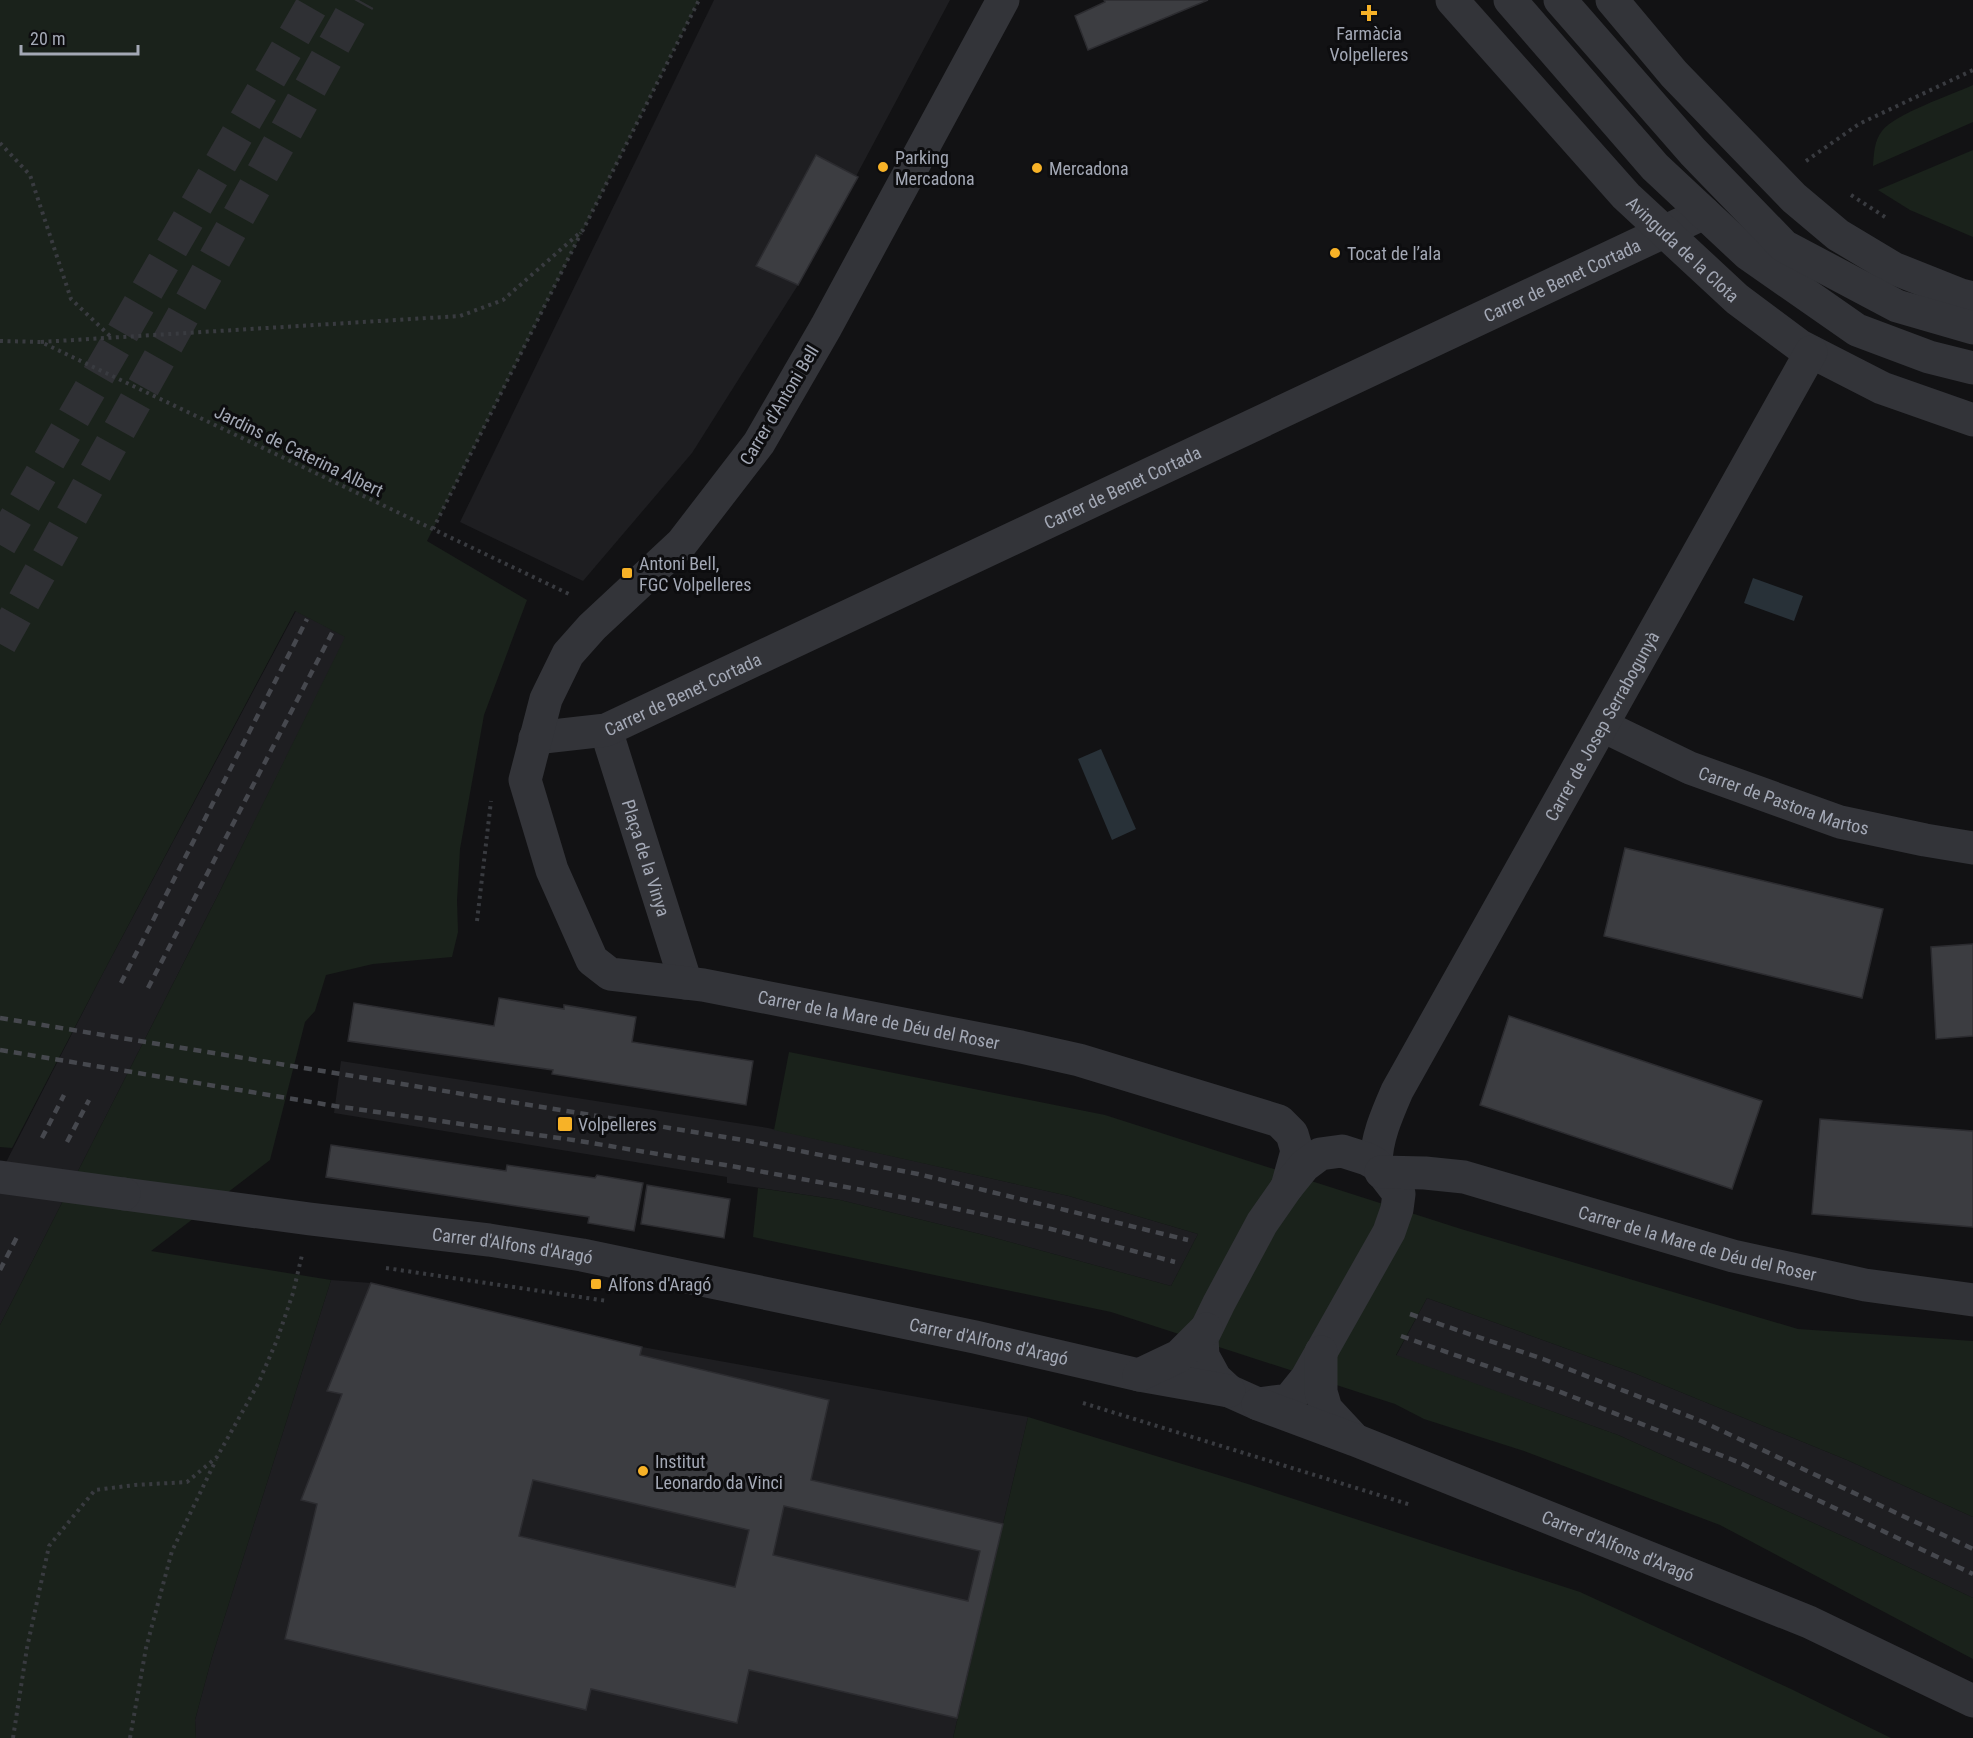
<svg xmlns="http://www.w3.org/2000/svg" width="1973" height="1738" font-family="'Roboto Condensed',sans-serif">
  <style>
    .built { fill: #1e1e21 }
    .green { fill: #1a221b }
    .water { fill: #283138 }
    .building { fill: #3c3d41; stroke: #2c2c30; stroke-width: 1.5; fill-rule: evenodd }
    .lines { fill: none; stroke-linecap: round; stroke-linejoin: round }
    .secondary-tunnel { stroke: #2f3034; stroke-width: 33; stroke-dasharray: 33 16; stroke-linecap: butt }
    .path { stroke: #393b40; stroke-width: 4; stroke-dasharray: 3 4.5; stroke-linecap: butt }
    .pedestrian { stroke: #333439; stroke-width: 33 }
    .minor { stroke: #333439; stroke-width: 33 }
    .tertiary { stroke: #333439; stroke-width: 33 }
    .rail { stroke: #46484e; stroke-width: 4.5; stroke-dasharray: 8 6; stroke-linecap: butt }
    .tertiary-bridge { stroke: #333439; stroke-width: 33 }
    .poi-dot { fill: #f7b227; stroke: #0d0d0f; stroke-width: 2 }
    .labels { text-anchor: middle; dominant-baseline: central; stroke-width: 6; stroke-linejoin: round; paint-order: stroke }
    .poi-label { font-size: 18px; fill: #a3a8b5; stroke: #0d0d0f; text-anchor: start }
    .street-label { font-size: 18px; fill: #a3a8b5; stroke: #0d0d0f }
  </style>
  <rect width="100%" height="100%" fill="#121214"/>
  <g class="built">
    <polygon points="714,0 950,0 798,285 692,453 583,581 460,522"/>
    <polygon points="296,611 346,637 218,895 0,1325 0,1174 103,973"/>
    <polygon points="341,1061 768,1128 1069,1196 1198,1234 1171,1286 984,1235 840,1200 727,1183 727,1177 334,1113"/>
    <polygon points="331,1280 371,1283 642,1347 1028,1417 953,1738 196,1738 195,1720 212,1657"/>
    <polygon points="1427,1298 1634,1373 1847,1460 1973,1517 1973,1598 1847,1538 1618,1435 1396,1356"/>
  </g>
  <g class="green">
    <polygon points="0,0 699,0 427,541 527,600 484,715 460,849 457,900 458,932 452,957 373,964 326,975 315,1011 305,1022 270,1160 151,1251 331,1280 212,1657 195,1720 196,1738 0,1738 0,1325 218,895 345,637 295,611 103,973 12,1148 0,1147"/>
    <path d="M1973 85V122L1873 166C1874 154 1874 141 1882 131 1895 114 1951 95 1973 85Z"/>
    <polygon points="1973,150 1973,237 1910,210 1878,190"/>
    <polygon points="789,1052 1105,1115 1461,1229 1798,1329 1973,1341 1973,1517 1847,1460 1634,1373 1427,1298 1396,1355 1618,1435 1847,1538 1973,1598 1973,1659 1720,1525 1524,1451 1424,1419 1395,1404 1111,1312 753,1237 758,1188 840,1200 984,1235 1171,1286 1198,1234 1069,1196 774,1130"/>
    <polygon points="1028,1417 1248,1484 1580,1592 1791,1689 1891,1738 953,1738"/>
  </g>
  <g class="water">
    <polygon points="1753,578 1803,596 1794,621 1744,603"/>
    <polygon points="1101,749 1136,829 1112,840 1078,759"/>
  </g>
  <g class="building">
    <polygon points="1104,0 1208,0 1088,50 1075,16 1105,2"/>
    <polygon points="816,155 858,177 798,285 756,266"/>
    <polygon points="1625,848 1883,909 1862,998 1604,936"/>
    <polygon points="1973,944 1973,1036 1936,1039 1931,947"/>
    <polygon points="499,998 564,1009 564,1005 636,1017 632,1042 753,1061 746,1105 552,1074 553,1070 348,1041 354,1003 494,1026"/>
    <polygon points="1509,1016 1762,1101 1732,1189 1480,1105"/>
    <polygon points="1820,1119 1973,1131 1973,1227 1812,1214"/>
    <polygon points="331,1145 506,1171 507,1165 595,1178 597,1175 643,1183 634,1231 588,1223 589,1217 326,1177"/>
    <polygon points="647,1185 730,1199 724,1238 641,1224"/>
    <path d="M371 1283 642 1347 640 1355 829 1400 811 1480 1003 1524 957 1718 749 1670 737 1723 591 1689 586 1710 285 1639 317 1504 301 1500 342 1394 327 1391ZM533 1480 749 1530 735 1587 519 1536ZM784 1506 980 1551 968 1601 773 1555Z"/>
  </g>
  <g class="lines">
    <g class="secondary-tunnel">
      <polyline points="0,545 315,0"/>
      <polyline points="0,644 359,0"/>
    </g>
    <g class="path">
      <polyline points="0,143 30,175 71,299 111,337"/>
      <polyline points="1806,161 1859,124 1973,70"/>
      <polyline points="1851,195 1885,217"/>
      <polyline points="0,341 41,342 571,595"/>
      <polyline points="41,342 460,316 503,300 583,230 699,0"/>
      <polyline points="433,529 581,233"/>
      <polyline points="477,921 491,801"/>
      <polyline points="386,1268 607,1301"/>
      <polyline points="1083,1403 1411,1505"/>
      <polyline points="13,1738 27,1648 49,1546 95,1490 135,1485 187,1482 217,1457 258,1384 277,1340 293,1293 302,1255"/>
      <polyline points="130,1738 146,1648 172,1551 216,1460"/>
    </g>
    <g class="pedestrian">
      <path id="s1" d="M606 730 686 983"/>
      <path id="s2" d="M535 738 606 730 1704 213"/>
    </g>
    <g class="minor">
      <path id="s3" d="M1003 0 826 327 759 443 682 543 592 627 568 654 546 699 525 780 552 870 592 960 610 974 703 985 1021 1047 1079 1060 1279 1121 1292 1134 1297 1151 1287 1187"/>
      <path id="s4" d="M1452 0 1626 196 1737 299 1800 346 1882 388 1973 420"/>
      <polyline points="1612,0 1674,74 1794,198 1838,235 1893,268 1961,295 1973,298"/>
      <path id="s5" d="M1603 726 1690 768 1840 822 1925 840 1973 848"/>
      <path id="s6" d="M1376 1164C1376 1139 1387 1114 1397 1091L1811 352"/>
    </g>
    <g class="tertiary">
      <polyline points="1510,0 1655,167 1748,254 1857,330 1929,357 1973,368"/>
      <polyline points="1560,0 1693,152 1784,246 1897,306 1973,328"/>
      <polygon points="1342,1151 1367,1159 1376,1164 1399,1194 1397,1209 1389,1232 1306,1379 1289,1400 1258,1404 1229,1391 1215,1378 1203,1356 1202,1338 1219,1303 1262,1223 1287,1187 1304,1166 1320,1154"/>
      <path id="s7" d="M1381 1172 1425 1173 1464 1177 1733 1256 1865 1285 1973 1300"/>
      <path id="s8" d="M124 1194 310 1219 489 1240 582 1255 975 1337 1139 1375 1229 1391"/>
      <polyline points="1321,1352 1321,1392 1326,1409 1354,1439"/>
      <polyline points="1139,1375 1179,1356 1206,1329"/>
      <path id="s9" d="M1258 1404 1355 1440 1809 1622 1973 1701"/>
    </g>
    <g class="rail">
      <polyline points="121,983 307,619"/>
      <polyline points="148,988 333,631"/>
      <polyline points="0,1018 749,1141 918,1174 1188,1240"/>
      <polyline points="0,1050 335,1106 573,1140 731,1166 906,1198 1051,1229 1175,1262"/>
      <polyline points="42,1138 64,1095"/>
      <polyline points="67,1142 89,1100"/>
      <polyline points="0,1270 18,1235"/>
      <polyline points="1410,1314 1543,1359 1701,1421 1973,1549"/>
      <polyline points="1401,1336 1558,1391 1738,1462 1973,1574"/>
    </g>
    <polyline class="tertiary-bridge" points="0,1177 124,1194"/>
  </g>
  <g class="poi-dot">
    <path d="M1366 4h6v6h6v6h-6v6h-6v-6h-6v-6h6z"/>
    <circle cx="883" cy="167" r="6"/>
    <circle cx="1037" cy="168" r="6"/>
    <circle cx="1335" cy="253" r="6"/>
    <rect x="621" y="567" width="12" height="12" rx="3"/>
    <rect x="557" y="1116" width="16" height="16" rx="3"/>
    <rect x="590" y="1278" width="12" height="12" rx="3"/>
    <circle cx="643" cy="1471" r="6"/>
  </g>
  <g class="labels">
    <g class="poi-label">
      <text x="1369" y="33" text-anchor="middle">Farmàcia<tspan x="1369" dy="21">Volpelleres</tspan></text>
      <text x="895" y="157">Parking<tspan x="895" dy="21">Mercadona</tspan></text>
      <text x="1049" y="168">Mercadona</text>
      <text x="1347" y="253">Tocat de l’ala</text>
      <text x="639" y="563">Antoni Bell,<tspan x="639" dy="21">FGC Volpelleres</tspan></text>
      <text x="578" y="1124">Volpelleres</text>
      <text x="608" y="1284">Alfons d'Aragó</text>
      <text x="655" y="1461">Institut<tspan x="655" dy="21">Leonardo da Vinci</tspan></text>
    </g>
    <g class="street-label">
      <text stroke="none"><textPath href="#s4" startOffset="340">Avinguda de la Clota</textPath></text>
      <text stroke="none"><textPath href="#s2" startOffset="1128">Carrer de Benet Cortada</textPath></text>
      <text transform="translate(779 405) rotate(-59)">Carrer d'Antoni Bell</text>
      <text transform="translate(299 451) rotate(26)">Jardins de Caterina Albert</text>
      <text stroke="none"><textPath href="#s2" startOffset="642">Carrer de Benet Cortada</textPath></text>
      <text stroke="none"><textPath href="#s2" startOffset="156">Carrer de Benet Cortada</textPath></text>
      <text stroke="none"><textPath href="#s6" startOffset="495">Carrer de Josep Serrabogunyà</textPath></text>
      <text stroke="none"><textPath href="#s5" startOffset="196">Carrer de Pastora Martos</textPath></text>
      <text stroke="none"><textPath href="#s1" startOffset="134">Plaça de la Vinya</textPath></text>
      <text stroke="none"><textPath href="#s3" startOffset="1413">Carrer de la Mare de Déu del Roser</textPath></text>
      <text stroke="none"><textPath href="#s7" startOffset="326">Carrer de la Mare de Déu del Roser</textPath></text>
      <text stroke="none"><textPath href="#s8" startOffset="392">Carrer d'Alfons d'Aragó</textPath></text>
      <text stroke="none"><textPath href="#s8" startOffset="878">Carrer d'Alfons d'Aragó</textPath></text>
      <text stroke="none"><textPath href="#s9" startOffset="387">Carrer d'Alfons d'Aragó</textPath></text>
    </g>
  </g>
  <path d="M21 45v9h117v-9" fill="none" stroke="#a3a8b5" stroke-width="3"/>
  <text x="30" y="45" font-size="18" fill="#a3a8b5" stroke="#0d0d0f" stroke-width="4.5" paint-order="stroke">20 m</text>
</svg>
